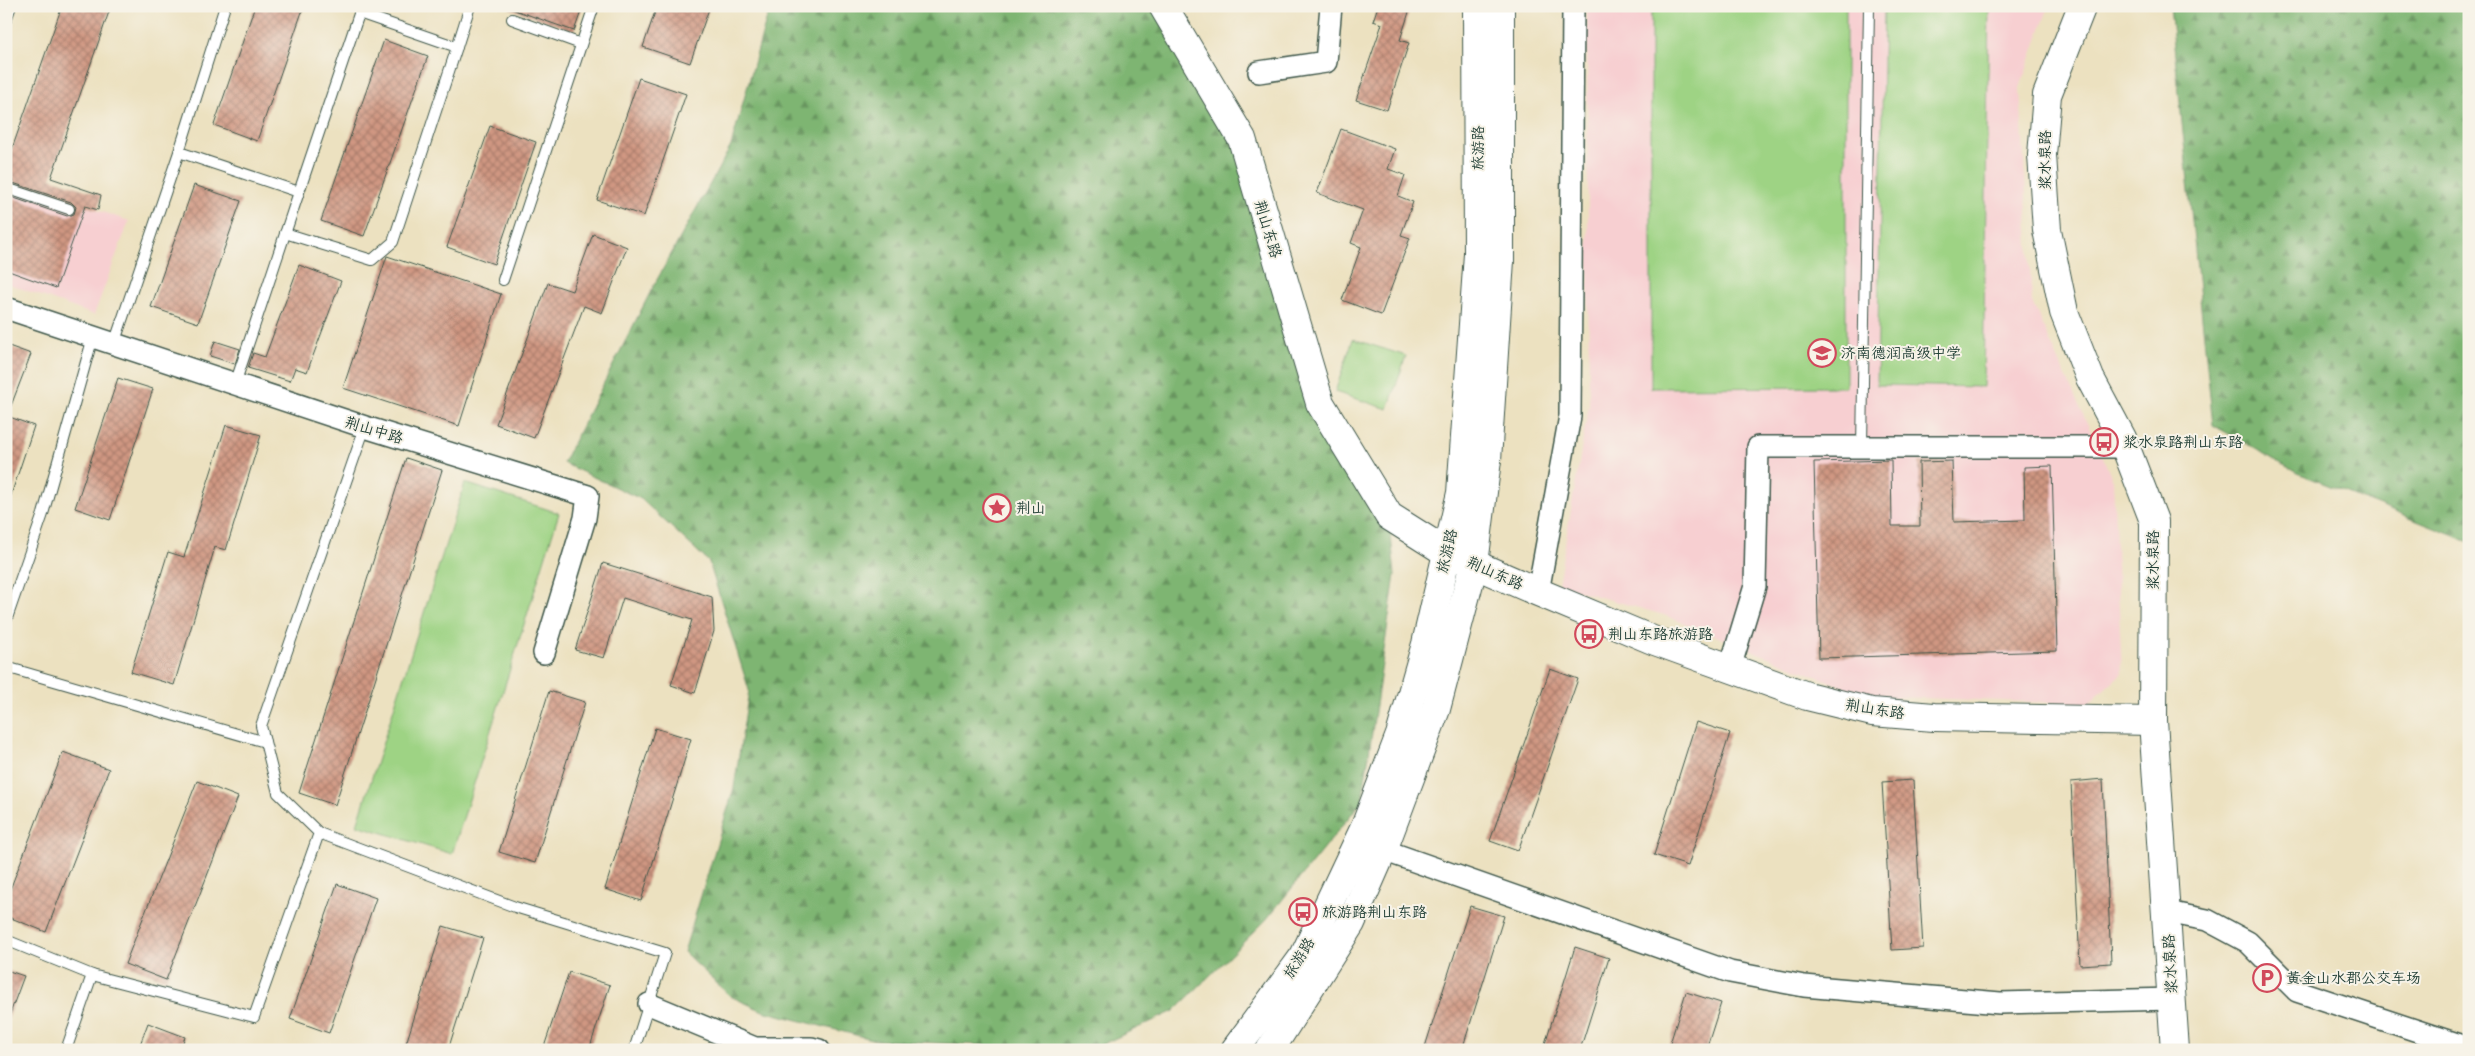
<svg xmlns="http://www.w3.org/2000/svg" width="2475" height="1056" font-family="Itim,'LXGW WenKai TC',sans-serif">
  <style>
    .built { fill: #f7cfd1 }
    .forest { fill: url(#forest-firs); stroke: #4e7953 }
    .garden { fill: #9ed384; stroke: #5e885c }
    .building { fill: url(#building-cross-hatch) }
    .lines { fill: none; stroke-linecap: round; stroke-linejoin: round }
    .lane-casing { stroke: #3e5649; stroke-width: 12 }
    .street-casing { stroke: #3e5649; stroke-width: 24 }
    .secondary-casing { stroke: #3e5649; stroke-width: 30 }
    .primary-casing { stroke: #3e5649; stroke-width: 30 }
    .lane { stroke: #fff; stroke-width: 10 }
    .street { stroke: #fff; stroke-width: 21 }
    .secondary { stroke: #fff; stroke-width: 28 }
    .primary { stroke: #fff; stroke-width: 28 }
    .labels { text-anchor: middle; dominant-baseline: central; stroke-width: 4; stroke-linejoin: round; paint-order: stroke }
    .street-label { font-size: 15px; fill: #1f3d34; stroke: #f7f3e8 }
    .poi-label { font-size: 15px; fill: #1f3d34; stroke: #f7f3e8; text-anchor: start }
  </style>
  <defs>
    <pattern id="forest-firs" width="22" height="20" patternUnits="userSpaceOnUse" patternTransform="scale(1.25)"><rect width="22" height="20" fill="#7eb572"/><path d="M5 1l3.5 6h-7zM16 11l3.5 6h-7z" fill="#67945e"/></pattern>
    <pattern id="building-cross-hatch" width="8" height="8" patternUnits="userSpaceOnUse" patternTransform="scale(1.25)"><rect width="8" height="8" fill="#d09782"/><path d="M0 0l8 8M0 8l8-8" fill="none" stroke="#a87c6b"/></pattern>
  </defs>
  <rect width="100%" height="100%" fill="#f7f3e8"/>
  <filter id="ink" filterUnits="userSpaceOnUse"><feTurbulence type="fractalNoise" baseFrequency=".02" numOctaves="2"/><feDisplacementMap in="SourceGraphic" scale="10" xChannelSelector="R" yChannelSelector="G"/><feConvolveMatrix kernelMatrix="1 2 1 2 8 2 1 2 1" color-interpolation-filters="sRGB"/></filter>
  <filter id="wash" filterUnits="userSpaceOnUse"><feTurbulence type="fractalNoise" baseFrequency=".0096" numOctaves="4" result="noise"/><feDisplacementMap in="SourceGraphic" scale="20" xChannelSelector="R" yChannelSelector="G"/><feGaussianBlur stdDeviation="1.12" result="paint"/><feColorMatrix in="noise" values="0 0 0 0 0 0 0 0 0 0 0 0 0 0 0 0 0 1.4 0 .05"/><feComposite in="paint" operator="in"/></filter>
  <g filter="url(#wash)">
    <rect width="100%" height="100%" fill="#ece1c0"/>
    <g class="built">
      <polygon points="1587,6 2049,6 2020,88 2032,302 2113,480 2122,673 2088,704 1865,696 1664,615 1558,585 1589,405"/>
      <polygon points="6,179 129,221 94,315 6,283"/>
    </g>
    <g class="forest">
      <polygon points="770,6 1163,6 1242,139 1320,403 1389,516 1395,575 1362,801 1266,920 1174,1011 1090,1050 875,1040 763,1011 730,996 684,952 734,788 749,690 709,562 641,499 563,463 653,287 731,146"/>
      <polygon points="2170,6 2469,6 2469,542 2298,473 2213,425"/>
    </g>
    <g class="garden">
      <polygon points="1651,6 1846,6 1846,387 1651,388"/>
      <polygon points="1884,6 1989,6 1983,387 1877,385"/>
      <polygon points="1353,339 1406,356 1388,409 1335,392"/>
      <polygon points="465,483 559,513 452,854 357,825"/>
    </g>
    <g id="blocks">
      <g class="building">
        <polygon points="62,6 111,6 51,178 101,195 98,210 85,206 56,288 6,270 6,202 8,196 67,216 74,214 76,207 71,202 13,183 14,181 6,179 6,166"/>
        <polygon points="255,6 304,6 257,141 214,125"/>
        <polygon points="509,6 583,6 574,31 509,8"/>
        <polygon points="657,6 710,6 690,63 643,47"/>
        <polygon points="1378,6 1411,6 1400,40 1409,43 1387,110 1356,100 1382,24 1373,21"/>
        <polygon points="384,40 428,56 364,236 321,221"/>
        <polygon points="639,78 686,94 644,216 597,200"/>
        <polygon points="490,126 536,142 494,264 447,247"/>
        <polygon points="1341,129 1395,149 1388,169 1405,175 1398,196 1413,202 1401,235 1410,238 1381,315 1342,300 1361,247 1351,243 1363,210 1317,193"/>
        <polygon points="194,185 241,201 198,323 151,307"/>
        <polygon points="593,234 627,247 602,313 584,306 534,438 496,424 548,283 572,291"/>
        <polygon points="387,256 501,294 459,426 343,388"/>
        <polygon points="299,265 341,281 307,372 295,368 290,381 248,368 253,353 265,357"/>
        <polygon points="215,341 240,349 235,364 210,356"/>
        <polygon points="6,345 31,354 7,416 34,426 9,501 6,500"/>
        <polygon points="118,378 153,389 110,520 75,508"/>
        <polygon points="226,425 261,435 226,550 215,547 174,685 131,672 168,552 184,557"/>
        <polygon points="406,458 442,470 335,805 299,793"/>
        <polygon points="1891,460 1892,526 1920,526 1919,462 1952,461 1954,522 2025,520 2024,467 2052,466 2057,651 1819,658 1814,462"/>
        <polygon points="603,563 712,597 714,631 695,693 671,685 692,620 623,598 604,658 575,650"/>
        <polygon points="1550,669 1578,679 1518,851 1490,841"/>
        <polygon points="549,691 585,702 535,863 499,852"/>
        <polygon points="1696,722 1730,733 1688,866 1654,855"/>
        <polygon points="655,728 691,739 641,901 605,889"/>
        <polygon points="63,752 109,769 46,932 6,916 6,900"/>
        <polygon points="2103,779 2111,963 2080,965 2071,782"/>
        <polygon points="1913,780 1923,948 1892,950 1882,782"/>
        <polygon points="197,781 238,797 166,980 125,964"/>
        <polygon points="337,884 376,898 329,1033 290,1019"/>
        <polygon points="1470,906 1504,916 1462,1050 1424,1050"/>
        <polygon points="443,926 483,938 448,1050 404,1050"/>
        <polygon points="1575,947 1609,958 1580,1050 1543,1050"/>
        <polygon points="6,970 24,976 8,1019 6,1019"/>
        <polygon points="569,972 610,985 589,1050 543,1050"/>
        <polygon points="1686,992 1721,1003 1706,1050 1668,1050"/>
        <polygon points="148,1023 185,1037 180,1050 138,1050"/>
      </g>
    </g>
  </g>
  <g filter="url(#ink)">
    <use href="#blocks" fill-opacity="0" stroke="#3e5649" stroke-width="1"/>
    <g class="lines">
      <defs>
        <g id="lane">
          <polyline points="512,19 581,44"/>
          <polyline points="6,20 11,6"/>
          <polyline points="457,47 470,6"/>
          <polyline points="179,152 299,192 235,384"/>
          <polyline points="6,188 69,209"/>
          <polyline points="299,192 361,8"/>
          <polyline points="285,233 372,260 393,242 457,47 359,13"/>
          <polyline points="503,280 594,6"/>
          <polyline points="114,344 179,152 225,6"/>
          <polyline points="1862,447 1869,6"/>
          <polyline points="6,621 43,514 93,337"/>
          <polyline points="6,667 265,742"/>
          <polyline points="319,833 515,907 665,953 634,1050"/>
          <polyline points="6,940 92,975 66,1050"/>
          <polyline points="92,975 254,1017 319,833 278,793 261,726 365,427"/>
        </g>
        <g id="street">
          <polyline points="1259,72 1326,62 1331,6"/>
          <polyline points="6,308 365,427 588,496 585,518 544,653"/>
          <polyline points="1538,592 1570,416 1573,6"/>
          <polyline points="1730,668 1755,586 1758,447 2125,447"/>
          <polyline points="1383,850 1730,972 1804,986 2000,1003 2173,999"/>
          <polyline points="2167,912 2207,920 2248,942 2297,991 2469,1048"/>
          <polyline points="649,1004 755,1048 811,1048 819,1050"/>
        </g>
        <g id="secondary">
          <polyline points="1163,6 1242,139 1320,403 1389,516 1446,552 1538,592 1655,641 1807,696 1872,712 1934,717 2153,721"/>
          <polyline points="2082,6 2047,95 2042,155 2047,230 2064,312 2090,378 2122,438 2154,521 2153,721 2175,1050"/>
        </g>
        <g id="primary">
          <polyline points="1235,1050 1304,956 1365,827 1400,735 1426,644 1461,493 1478,254 1477,6"/>
          <polyline points="1270,1050 1351,923 1383,850 1436,709 1474,564 1487,460 1500,260 1500,6"/>
        </g>
      </defs>
      <use href="#lane" class="lane-casing"/>
      <use href="#street" class="street-casing"/>
      <use href="#secondary" class="secondary-casing"/>
      <use href="#primary" class="primary-casing"/>
      <use href="#lane" class="lane"/>
      <use href="#street" class="street"/>
      <use href="#secondary" class="secondary"/>
      <use href="#primary" class="primary"/>
    </g>
  </g>
  <defs>
    <symbol id="school-ring" viewBox="-11 -11 22 22"><circle r="9.5" fill="#f7f3e8" stroke="#d1495b" stroke-width="1.5"/><path d="M0-5L7-2L0 1L-7-2ZM-4 1L0 2.5L4 1V4Q0 6-4 4Z" fill="#d1495b"/></symbol>
    <symbol id="bus-ring" viewBox="-11 -11 22 22"><circle r="9.5" fill="#f7f3e8" stroke="#d1495b" stroke-width="1.5"/><path d="M-5-6H5V4H4V6H2V4H-2V6H-4V4H-5ZM-3.5-4V0h7V-4ZM-3.5 1.2v1.5H-2V1.2ZM2 1.2v1.5H3.5V1.2Z" fill="#d1495b"/></symbol>
    <symbol id="sight-ring" viewBox="-11 -11 22 22"><circle r="9.5" fill="#f7f3e8" stroke="#d1495b" stroke-width="1.5"/><path d="M0-6L1.8-2.2L6-1.7L2.9 1.2L3.7 5.4L0 3.3L-3.7 5.4L-2.9 1.2L-6-1.7L-1.8-2.2Z" fill="#d1495b"/></symbol>
    <symbol id="parking-ring" viewBox="-11 -11 22 22"><circle r="9.5" fill="#f7f3e8" stroke="#d1495b" stroke-width="1.5"/><path d="M-3.5-5.5H1a3.5 3.5 0 0 1 0 7H-1V5.5H-3.5ZM-1-3.4V-.6H.8a1.4 1.4 0 0 0 0-2.8Z" fill="#d1495b"/></symbol>
  </defs>
  <g fill-rule="evenodd">
    <use href="#school-ring" x="1806" y="337" width="32" height="32"/>
    <use href="#bus-ring" x="2088" y="426" width="32" height="32"/>
    <use href="#sight-ring" x="981" y="492" width="32" height="32"/>
    <use href="#bus-ring" x="1573" y="618" width="32" height="32"/>
    <use href="#bus-ring" x="1287" y="896" width="32" height="32"/>
    <use href="#parking-ring" x="2251" y="962" width="32" height="32"/>
  </g>
  <g class="labels">
    <g class="street-label">
      <text transform="translate(1478 148) rotate(-90)">旅游路</text>
      <text transform="translate(2045 160) rotate(-90)">浆水泉路</text>
      <text transform="translate(1268 229) rotate(73)">荆山东路</text>
      <text transform="translate(374 430) rotate(17)">荆山中路</text>
      <text transform="translate(1447 551) rotate(-77)">旅游路</text>
      <text transform="translate(2153 560) rotate(-90)">浆水泉路</text>
      <text transform="translate(1495 573) rotate(24)">荆山东路</text>
      <text transform="translate(1875 709) rotate(9)">荆山东路</text>
      <text transform="translate(1299 958) rotate(-59)">旅游路</text>
      <text transform="translate(2170 964) rotate(-93)">浆水泉路</text>
    </g>
    <g class="poi-label">
      <text x="1841" y="353">济南德润高级中学</text>
      <text x="2123" y="442">浆水泉路荆山东路</text>
      <text x="1016" y="508">荆山</text>
      <text x="1608" y="634">荆山东路旅游路</text>
      <text x="1322" y="912">旅游路荆山东路</text>
      <text x="2286" y="978">黄金山水郡公交车场</text>
    </g>
  </g>
  <rect width="2475" height="1056" fill="none" stroke="#f7f3e8" stroke-width="25"/>
</svg>
